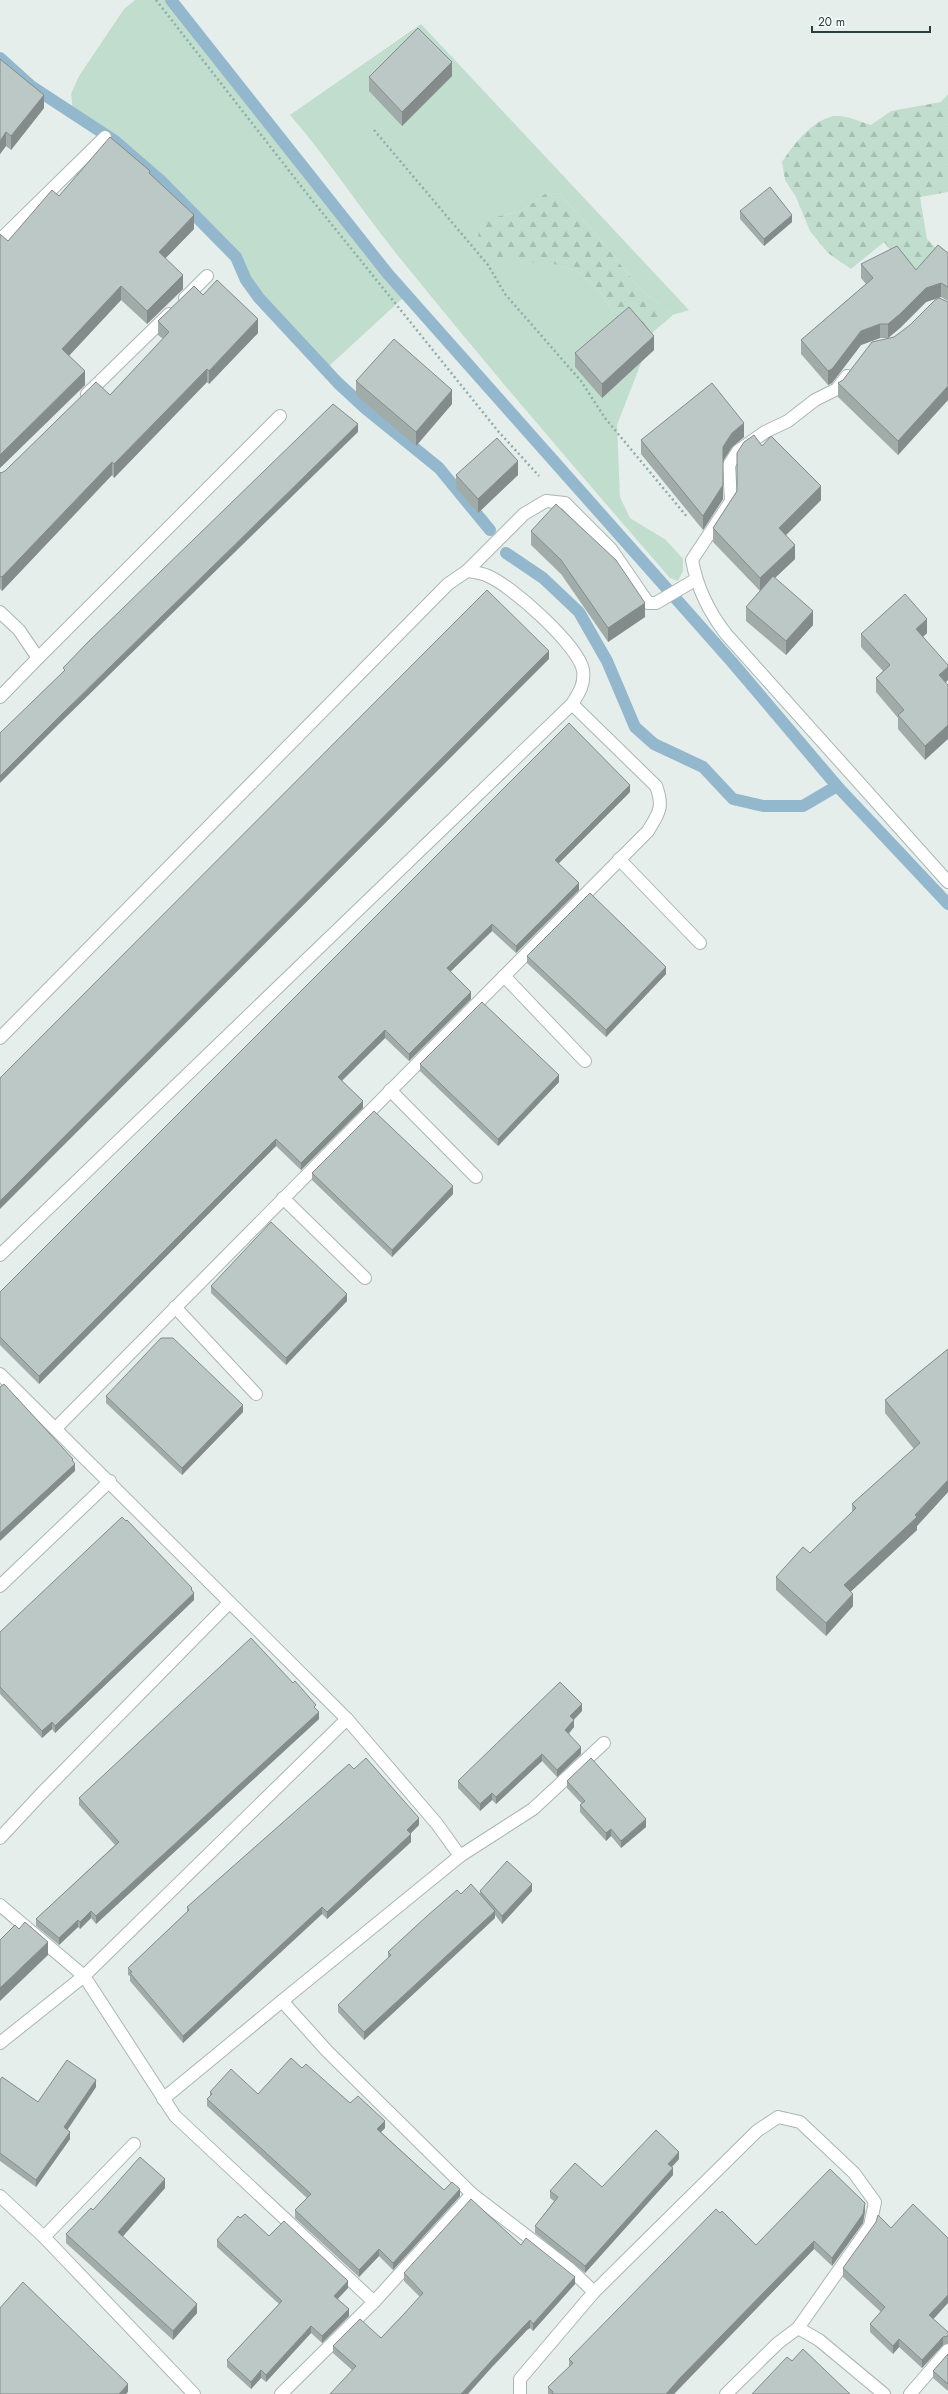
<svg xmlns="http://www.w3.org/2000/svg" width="948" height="2394" font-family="Jost,sans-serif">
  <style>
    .grass { fill: #c1ddce }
    .forest { fill: url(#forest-firs) }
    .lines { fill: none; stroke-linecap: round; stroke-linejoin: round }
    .stream { stroke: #93b8ce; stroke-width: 12 }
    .minor-casing { stroke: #a9b6b4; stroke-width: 14 }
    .path { stroke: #89aeab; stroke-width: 2.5; stroke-dasharray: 2 3; stroke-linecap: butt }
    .minor { stroke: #fff; stroke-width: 12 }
    .wall { fill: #a1aca9 }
    .shaded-wall { fill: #838c8a }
    .building { fill: #bbc8c5; stroke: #838c8a }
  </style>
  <defs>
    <pattern id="forest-firs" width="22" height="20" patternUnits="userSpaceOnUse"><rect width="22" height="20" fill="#c1ddce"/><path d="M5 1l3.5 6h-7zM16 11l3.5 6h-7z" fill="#a6bfb2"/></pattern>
  </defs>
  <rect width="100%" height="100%" fill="#e6eeec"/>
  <g class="grass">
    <polygon points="135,0 167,0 404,297 328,367 262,296 249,278 238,254 162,177 116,138 73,111 71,94 79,76 124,9"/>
    <path d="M421 24 689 310 673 315 640 289 605 245 560 194 546 193 522 211 504 215 525 261 551 263 579 272 600 292 612 310 653 332 617 425 620 497 630 518 666 540 683 559V571L678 581 670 578C578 472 487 366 399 257 361 210 329 160 290 115Z"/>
  </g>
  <g class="forest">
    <path d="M948 94V192L920 197 927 239 941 253 913 278 884 242 851 269 828 253 810 231 796 197 785 180 782 162C793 145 815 116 838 116 848 116 861 122 871 125L891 111 941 102Z"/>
    <polygon points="546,193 560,194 605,245 640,289 673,315 653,332 612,310 600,292 579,272 551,263 492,261 478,244 479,221 522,211"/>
  </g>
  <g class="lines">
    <g class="stream">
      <polyline points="171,0 388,274 732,662 837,786 948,904"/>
      <polyline points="0,58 31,86 115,141 160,180 236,257 246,280 259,298 338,383 365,408 439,468 490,530"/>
      <polyline points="506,553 543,578 579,612 607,661 635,727 654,744 703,767 733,799 763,806 803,806 837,786"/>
    </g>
    <defs>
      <g id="minor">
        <polyline points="0,240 105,137"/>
        <polyline points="185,298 207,276"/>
        <path d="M847 376 837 389 815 400 788 421 765 432 738 451 729 465 731 501 692 560C697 588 709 612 726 634L948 882"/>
        <polyline points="87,394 169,314"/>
        <polyline points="467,571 524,514 546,501 565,503 611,549 648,603 656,603 695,580"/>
        <polyline points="0,612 19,630 38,658 0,697"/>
        <polyline points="38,658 280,416"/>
        <polyline points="619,859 700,943"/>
        <polyline points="504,976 585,1061"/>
        <path d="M0 1038 448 584 467 571C474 572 482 573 488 576 512 586 578 645 583 670 585 684 579 693 572 704L0 1255"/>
        <polyline points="390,1090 476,1177"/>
        <polyline points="283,1198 365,1278"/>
        <polyline points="175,1307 256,1394"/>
        <polyline points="0,1374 347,1719 437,1824 460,1856 282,2001 327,2051 472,2194 570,2269 594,2292 520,2379 520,2394"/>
        <path d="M56 1428 648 831C659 813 664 807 656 786L572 704"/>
        <polyline points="0,1586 110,1481"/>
        <polyline points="0,1838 41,1794 229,1603"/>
        <polyline points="460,1856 533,1809 604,1743"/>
        <polyline points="0,1905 84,1976 175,2116 374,2302"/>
        <polyline points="0,2043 84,1976 347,1719"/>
        <polyline points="163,2099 282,2001"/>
        <polyline points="0,2196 44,2237 194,2394"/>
        <polyline points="44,2237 134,2144"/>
        <polyline points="594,2292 757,2131 778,2117 800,2122 854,2173 875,2202 870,2226 798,2328"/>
        <polyline points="281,2394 374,2302 472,2194"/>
        <polyline points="726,2394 778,2343 798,2328 819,2340 884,2394"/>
        <polyline points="910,2394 948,2350"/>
      </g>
    </defs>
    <use href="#minor" class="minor-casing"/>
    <g class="path">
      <polyline points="156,0 308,195 498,431 539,476"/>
      <polyline points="374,130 488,265 505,294 581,381 605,418 688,518"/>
    </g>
    <use href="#minor" class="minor"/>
  </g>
  <g class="wall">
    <polygon points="0,59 44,108 11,150 6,146 0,154"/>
    <polygon points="452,76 402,126 369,91 369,77"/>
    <polygon points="150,174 194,229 165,258 183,289 147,324 121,300 69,356 85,385 0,468 8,241 59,196"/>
    <polygon points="740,211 792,222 764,246 740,219"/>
    <polygon points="948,253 948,301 941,297 926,302 900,328 888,338 880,338 861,345 832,383 828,385 801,354 801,340 866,284 861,278 861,264 916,270"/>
    <polygon points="203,295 258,333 209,384 207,382 114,478 112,475 2,591 0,589 0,472 1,473 5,471 110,395 163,339 158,335 158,321"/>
    <polygon points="948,302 948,400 898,455 838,397 838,383 843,380 894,337"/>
    <polygon points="654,350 602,398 575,367 575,353"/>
    <polygon points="356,381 452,404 416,446 356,395"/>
    <polygon points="744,437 732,447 723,461 723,499 703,530 641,454 641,440"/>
    <polygon points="762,446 821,500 786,535 795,559 775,578 813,625 786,655 746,621 746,607 760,591 713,542 713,528 737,491 737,453"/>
    <polygon points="456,475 518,475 478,513 456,488"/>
    <polygon points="531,531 645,617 608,642 561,574 531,545"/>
    <polygon points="927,633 923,637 948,680 946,682 925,760 898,729 898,718 876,692 876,678 883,671 861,647 861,634"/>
    <polygon points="630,792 558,864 579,890 516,953 492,931 450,972 471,999 409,1061 385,1038 342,1081 363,1108 301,1170 276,1146 39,1384 0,1345 0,1292"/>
    <polygon points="527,956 666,974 606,1037 527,963"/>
    <polygon points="420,1064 559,1082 498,1146 420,1071"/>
    <polygon points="312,1173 453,1194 392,1257 312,1180"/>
    <polygon points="211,1286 347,1301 286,1365 211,1293"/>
    <polygon points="948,1349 948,1492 917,1526 917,1530 851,1591 853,1606 826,1636 776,1590 776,1577 810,1553 852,1512 852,1504 914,1449 885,1413 885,1400"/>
    <polygon points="106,1396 243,1412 182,1475 106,1403"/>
    <polygon points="192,1591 194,1600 55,1733 52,1729 42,1738 0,1694 0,1632"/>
    <polygon points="316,1709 319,1719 96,1924 91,1918 80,1929 78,1927 59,1945 36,1926 36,1919 115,1845 79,1805 79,1798"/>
    <polygon points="582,1711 574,1720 574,1727 569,1734 581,1754 557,1777 542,1761 496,1804 492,1800 480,1811 458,1788 458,1781"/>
    <polygon points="354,1769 419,1825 410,1834 411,1842 327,1919 322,1914 183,2043 130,1981 130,1976 128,1975 128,1968 187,1912 187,1907"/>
    <polygon points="567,1781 646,1827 621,1848 611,1836 606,1841 580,1812 580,1805 582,1804 567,1788"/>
    <polygon points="480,1891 532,1891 502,1924 495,1915 495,1918 364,2040 338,2012 338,2005 388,1958 388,1952 461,1894 480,1894"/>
    <polygon points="302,2068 350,2103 385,2128 381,2132 444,2190 460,2196 393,2270 379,2256 359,2277 295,2218 295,2210 307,2198 207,2106 207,2099 210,2096 210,2092 258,2094"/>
    <polygon points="0,2080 38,2102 96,2087 67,2130 70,2139 36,2187 0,2161"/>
    <polygon points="679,2159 672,2167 673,2175 585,2273 535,2233 535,2226 554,2201 550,2198 550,2191 602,2187"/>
    <polygon points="165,2188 122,2237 197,2313 173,2340 66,2243 66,2234 93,2210"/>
    <polygon points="865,2211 863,2223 832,2266 814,2249 674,2394 548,2394 548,2387 569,2367 569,2359 720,2213 756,2245"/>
    <polygon points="240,2218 269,2236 348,2288 337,2299 349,2316 322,2343 311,2333 266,2382 261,2378 251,2389 227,2367 227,2360 279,2304 217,2247 217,2240"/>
    <polygon points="521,2245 575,2284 533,2331 530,2328 527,2330 493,2366 352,2370 333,2353 333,2346 381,2338 403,2315 420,2297 404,2281 404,2273"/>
    <polygon points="843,2268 933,2319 948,2332 948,2344 943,2345 922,2368 899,2347 893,2354 870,2332 870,2324 881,2312 843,2277"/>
    <polygon points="948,2354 948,2391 933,2378 933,2371"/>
  </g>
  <g class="shaded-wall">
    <polygon points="452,62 452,76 402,126 402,112"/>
    <polygon points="44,95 44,108 11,150 11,136"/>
    <polygon points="6,132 6,146 0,154 0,141"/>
    <polygon points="194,215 194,229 159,265 159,252"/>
    <polygon points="792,215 792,222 764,246 764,239"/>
    <polygon points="183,275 183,289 147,324 147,311"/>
    <polygon points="941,283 941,297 926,302 900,328 888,338 888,324 926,288"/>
    <polygon points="121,286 121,300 62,363 62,349"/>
    <polygon points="258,319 258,333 209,384 209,371"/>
    <polygon points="880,324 880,338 861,345 832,383 828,385 828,371 861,331"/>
    <polygon points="654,336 654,350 602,398 602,384"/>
    <polygon points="207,369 207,382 114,478 114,464"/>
    <polygon points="85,371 85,385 0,468 0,455"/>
    <polygon points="948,386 948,400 898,455 898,441"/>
    <polygon points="452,390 452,404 416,446 416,432"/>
    <polygon points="744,423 744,437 732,447 723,461 723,447 732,433"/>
    <polygon points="358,424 358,432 61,722 0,783 0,776 61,715"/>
    <polygon points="518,461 518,475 478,513 478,499"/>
    <polygon points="112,462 112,475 2,591 2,577"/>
    <polygon points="723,485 723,499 703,530 703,516"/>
    <polygon points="821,486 821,500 779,542 779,528"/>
    <polygon points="795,545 795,559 760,592 760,578"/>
    <polygon points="645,603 645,617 608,642 608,628"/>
    <polygon points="813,611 813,625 786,655 786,641"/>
    <polygon points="927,619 927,633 916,643 916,629"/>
    <polygon points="549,651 549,659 0,1209 0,1201"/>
    <polygon points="948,667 948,680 939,688 939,675"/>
    <polygon points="948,725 948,739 925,760 925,746"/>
    <polygon points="630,785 630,792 555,867 555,860"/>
    <polygon points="579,883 579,890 516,953 516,946"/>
    <polygon points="492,924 492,931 447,975 447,968"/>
    <polygon points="666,967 666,974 606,1037 606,1030"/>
    <polygon points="471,992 471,999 409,1061 409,1054"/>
    <polygon points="385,1030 385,1038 338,1084 338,1077"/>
    <polygon points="559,1075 559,1082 498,1146 498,1139"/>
    <polygon points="363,1101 363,1108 301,1170 301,1163"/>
    <polygon points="276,1139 276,1146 39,1384 39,1376"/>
    <polygon points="453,1186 453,1194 392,1257 392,1250"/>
    <polygon points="347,1294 347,1301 286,1365 286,1358"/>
    <polygon points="243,1405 243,1412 182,1475 182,1468"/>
    <polygon points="73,1459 73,1465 75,1464 75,1471 0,1541 0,1533"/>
    <polygon points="948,1480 948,1492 917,1526 917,1530 844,1598 844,1585 915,1515"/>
    <polygon points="192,1588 192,1595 194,1593 194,1600 55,1733 55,1726"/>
    <polygon points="853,1594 853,1606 826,1636 826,1623"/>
    <polygon points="582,1704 582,1711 570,1723 570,1716"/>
    <polygon points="319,1712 319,1719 96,1924 96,1916"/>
    <polygon points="574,1720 574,1727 565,1737 565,1730"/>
    <polygon points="52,1722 52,1729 42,1738 42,1731"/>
    <polygon points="581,1747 581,1754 557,1777 557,1770"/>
    <polygon points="542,1754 542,1761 496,1804 496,1797"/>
    <polygon points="492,1793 492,1800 480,1811 480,1804"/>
    <polygon points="419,1818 419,1825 407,1837 407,1830"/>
    <polygon points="646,1819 646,1827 621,1848 621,1841"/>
    <polygon points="611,1829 611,1836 606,1841 606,1833"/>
    <polygon points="411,1834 411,1842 327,1919 327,1912"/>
    <polygon points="532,1884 532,1891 502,1924 502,1916"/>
    <polygon points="322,1907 322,1914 183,2043 183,2036"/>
    <polygon points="91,1911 91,1918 80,1929 80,1922"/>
    <polygon points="495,1911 495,1918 364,2040 364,2032"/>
    <polygon points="78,1920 78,1927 59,1945 59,1938"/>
    <polygon points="48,1942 48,1955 0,2001 0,1988"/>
    <polygon points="96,2080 96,2087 64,2135 64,2127"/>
    <polygon points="385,2121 385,2128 377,2136 377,2129"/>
    <polygon points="70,2132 70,2139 36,2187 36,2180"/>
    <polygon points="679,2152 679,2159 668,2171 668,2164"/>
    <polygon points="673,2168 673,2175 585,2273 585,2266"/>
    <polygon points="165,2179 165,2188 118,2242 118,2232"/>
    <polygon points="460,2189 460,2196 393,2270 393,2263"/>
    <polygon points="865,2203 865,2211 863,2223 832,2266 832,2258"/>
    <polygon points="814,2241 814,2249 674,2394 666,2394 680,2378"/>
    <polygon points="379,2249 379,2256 359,2277 359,2270"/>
    <polygon points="575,2277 575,2284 533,2331 533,2324"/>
    <polygon points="348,2281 348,2288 334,2303 334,2296"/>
    <polygon points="948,2295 948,2303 929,2324 929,2315"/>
    <polygon points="197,2304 197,2313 173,2340 173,2331"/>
    <polygon points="349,2309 349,2316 322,2343 322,2336"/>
    <polygon points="530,2320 530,2328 527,2330 493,2366 468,2394 461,2394 493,2359 527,2323"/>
    <polygon points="311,2326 311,2333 266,2382 266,2375"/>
    <polygon points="943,2337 943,2345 922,2368 922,2360"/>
    <polygon points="899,2339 899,2347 893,2354 893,2346"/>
    <polygon points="261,2370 261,2378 251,2389 251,2382"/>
    <polygon points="128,2384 128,2392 126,2394 119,2394"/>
  </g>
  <g class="building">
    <polygon points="418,28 452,62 402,112 369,77"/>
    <polygon points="0,59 44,95 11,136 6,132 0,141"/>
    <polygon points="110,137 150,171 149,173 194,215 159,252 183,275 147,311 121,286 62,349 85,371 0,455 0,234 8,241 52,190 59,196"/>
    <polygon points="770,187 792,215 764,239 740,211"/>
    <polygon points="938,245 948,253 948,287 941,283 926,288 900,314 888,324 880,324 861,331 832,369 828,371 801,340 873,278 861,264 897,246 916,270"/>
    <polygon points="217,280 258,319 209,371 207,369 114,464 112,462 2,577 0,576 0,472 1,473 5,471 96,382 110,395 169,332 158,321 194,286 203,295"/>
    <polygon points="939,298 948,302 948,386 898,441 838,383 843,380 872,342 894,337 910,325 935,300"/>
    <polygon points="629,307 654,336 602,384 575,353"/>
    <polygon points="394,339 452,390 416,432 356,381"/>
    <polygon points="712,383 744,423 732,433 723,447 723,485 703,516 641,440"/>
    <polygon points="333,404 358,424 61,715 0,776 0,733 65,670 63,668 88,642"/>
    <polygon points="754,435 762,446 771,436 821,486 779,528 795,545 760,578 713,528 737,491 737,453 744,442"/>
    <polygon points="497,438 518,461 478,499 456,475"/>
    <polygon points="556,504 616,560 645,603 608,628 561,560 531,531"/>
    <polygon points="773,576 813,611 786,641 746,607"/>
    <polygon points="487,590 549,651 0,1201 0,1078"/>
    <polygon points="905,594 927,619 916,629 948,665 948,667 939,675 948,685 948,725 925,746 898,715 904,710 876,678 890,665 861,634"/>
    <polygon points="569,723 630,785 555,860 579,883 516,946 492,924 447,968 471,992 409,1054 385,1030 338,1077 363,1101 301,1163 276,1139 39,1376 0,1337 0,1292"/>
    <polygon points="590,893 666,967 606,1030 527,956"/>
    <polygon points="482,1002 559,1075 498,1139 420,1064"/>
    <polygon points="374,1111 453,1186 392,1250 312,1173"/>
    <polygon points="271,1222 347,1294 286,1358 211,1286"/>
    <polygon points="161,1338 173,1338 243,1405 182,1468 106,1396"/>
    <polygon points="948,1349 948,1480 915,1515 917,1517 844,1585 853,1594 826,1623 776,1577 803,1547 810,1553 856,1508 852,1504 920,1443 885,1400"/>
    <polygon points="4,1384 73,1459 72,1460 75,1464 0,1533 0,1387"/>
    <polygon points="122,1517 126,1521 127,1520 192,1588 191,1589 194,1593 55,1726 52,1722 42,1731 0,1687 0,1632"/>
    <polygon points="251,1638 293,1683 295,1681 316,1705 314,1707 319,1712 96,1916 91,1911 80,1922 78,1920 59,1938 36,1919 119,1842 79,1798"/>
    <polygon points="560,1682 582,1704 570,1716 574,1720 565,1730 581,1747 557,1770 542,1754 496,1797 492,1793 480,1804 458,1781"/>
    <polygon points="366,1758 419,1818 407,1830 411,1834 327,1912 322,1907 183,2036 130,1973 132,1972 128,1968 189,1910 187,1907 349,1764 354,1769"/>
    <polygon points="591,1758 646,1819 621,1841 611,1829 606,1833 580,1805 585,1801 567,1781"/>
    <polygon points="507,1861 532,1884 502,1916 480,1891"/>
    <polygon points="471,1884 495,1911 364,2032 338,2005 391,1955 388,1952 427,1916 457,1890 461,1894"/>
    <polygon points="25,1922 48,1942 0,1988 0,1940 15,1925 19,1929"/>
    <polygon points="291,2058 302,2068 306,2064 350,2103 358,2096 385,2121 377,2129 444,2190 452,2182 460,2189 393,2263 379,2249 359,2270 295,2210 311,2194 207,2099 212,2094 210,2092 231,2069 258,2094"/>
    <polygon points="67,2060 96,2080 64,2127 70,2132 36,2180 0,2153 0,2080 2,2077 38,2102"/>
    <polygon points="656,2130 679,2152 668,2164 673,2168 585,2266 535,2226 558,2197 550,2191 575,2163 602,2187"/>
    <polygon points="140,2157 165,2179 118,2232 197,2304 173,2331 66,2234 91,2208 93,2210"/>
    <polygon points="830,2169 865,2203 863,2214 832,2258 814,2241 680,2378 666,2394 552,2394 553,2392 548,2387 573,2363 569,2359 716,2209 720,2213 722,2211 756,2245"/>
    <polygon points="471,2199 521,2245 526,2238 575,2277 533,2324 530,2320 527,2323 493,2359 461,2394 330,2394 356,2366 333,2346 360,2319 381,2338 403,2315 423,2293 404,2273"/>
    <polygon points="913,2204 948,2238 948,2295 929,2315 948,2332 948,2336 943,2337 922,2360 899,2339 893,2346 870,2324 885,2307 843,2268 876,2222 878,2215 891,2228"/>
    <polygon points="245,2214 269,2236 284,2221 348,2281 334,2296 349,2309 322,2336 311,2326 266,2375 261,2370 251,2382 227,2360 282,2301 217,2240 238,2216 240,2218"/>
    <polygon points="23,2282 128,2384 119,2394 0,2394 0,2308"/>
    <polygon points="803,2349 850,2394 752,2394 787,2357 792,2361"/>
    <polygon points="948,2354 948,2384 933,2371"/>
  </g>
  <path d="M812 26v6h118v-6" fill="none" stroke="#263e3d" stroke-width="2"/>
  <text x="818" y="26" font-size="12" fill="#263e3d" stroke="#f6faf9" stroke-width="3" paint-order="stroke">20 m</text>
</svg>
